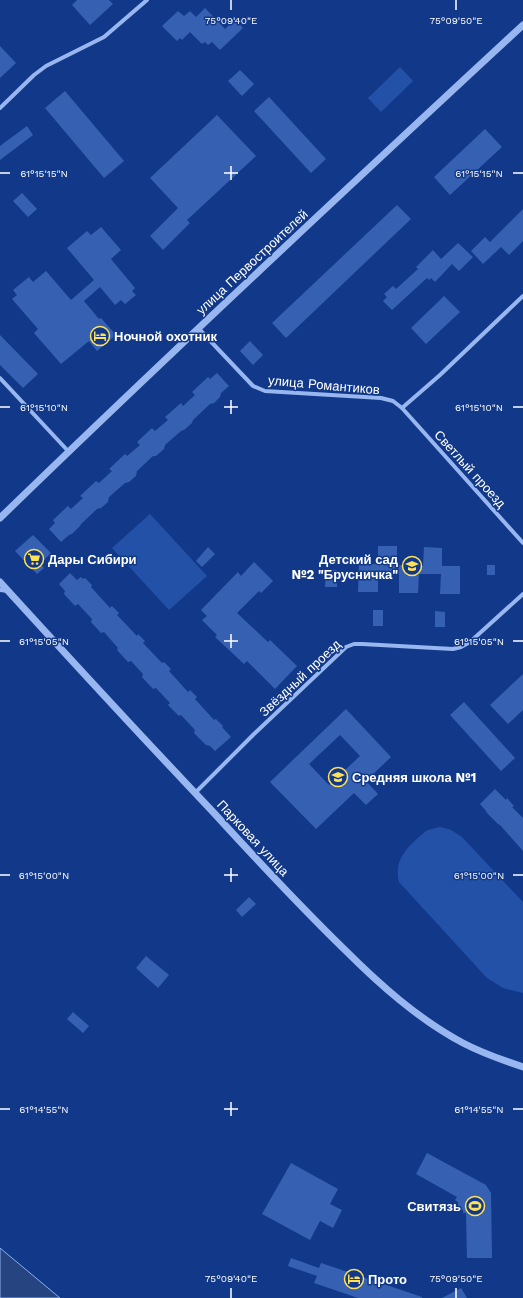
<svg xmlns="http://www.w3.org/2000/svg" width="523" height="1298" font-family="'Work Sans',sans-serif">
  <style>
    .green { fill: #2451a8 }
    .water { fill: #26447f; stroke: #89aff4 }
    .building { fill: #3660b1; fill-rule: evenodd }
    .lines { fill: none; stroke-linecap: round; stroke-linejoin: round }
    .minor { stroke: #98b6f0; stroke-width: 4 }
    .tertiary { stroke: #98b6f0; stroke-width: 7 }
    .ticks { fill: none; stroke: #fff; stroke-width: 1.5 }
    .labels { text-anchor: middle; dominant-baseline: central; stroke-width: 3; stroke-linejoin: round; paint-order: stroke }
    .street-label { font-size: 13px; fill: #fff; stroke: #123989 }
    .poi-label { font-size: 13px; font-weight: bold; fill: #fff; stroke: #123989; text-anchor: start }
    .ticks-label { font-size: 10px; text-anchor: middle; fill: #fff; stroke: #123989; stroke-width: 3; stroke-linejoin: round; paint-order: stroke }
  </style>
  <rect width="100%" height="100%" fill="#123989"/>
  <g class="green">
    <polygon points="400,67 413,81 381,112 368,98"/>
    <polygon points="150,514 207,576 169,610 112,548"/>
    <path d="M440 827 451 830 462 837 523 902V993L503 988 487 978 399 882C394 863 404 850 418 838 421 835 424 832 428 830 432 829 436 828 440 827Z"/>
  </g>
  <polygon class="water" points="0,1248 60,1298 0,1298"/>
  <g class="building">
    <polygon points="77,0 109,0 113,4 90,25 72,5"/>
    <polygon points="205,8 225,29 235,19 243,28 220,50 212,42 208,45 205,42 202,44 190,32 182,40 180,38 177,41 162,26 178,11 184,16 190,11 196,17"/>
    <polygon points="0,46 16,63 0,78"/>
    <polygon points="240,70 254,84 242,96 228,81"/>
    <polygon points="65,91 124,161 104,178 45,108"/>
    <polygon points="269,97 326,159 311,173 254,111"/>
    <polygon points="217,115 256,156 187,220 190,223 163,250 150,236 178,208 150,178"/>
    <polygon points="27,126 33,135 0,160 0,146"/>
    <polygon points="485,129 502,147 450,195 434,177"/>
    <polygon points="22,193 37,209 28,217 13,201"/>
    <polygon points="397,205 411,219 286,338 272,323"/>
    <polygon points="523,209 523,241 509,255 501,247 483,264 471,251 485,237 490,242"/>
    <polygon points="101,227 121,250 111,259 135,288 132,291 136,295 125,304 121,300 115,305 100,287 84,301 99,319 101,318 116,335 97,351 89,341 61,364 34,333 38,329 12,299 17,295 13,290 29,277 33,282 46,271 71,300 94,280 67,248 87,231 91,235"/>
    <polygon points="458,243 473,257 459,271 452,264 435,282 431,278 429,280 427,278 392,310 383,301 387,297 384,294 393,286 396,289 418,269 416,267 433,250 441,259"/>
    <polygon points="444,296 460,312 426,344 411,328"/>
    <polygon points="0,335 38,374 23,388 0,365"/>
    <polygon points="250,341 263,355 253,365 240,351"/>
    <polygon points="217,373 229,386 221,393 220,397 214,403 210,404 193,420 192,423 184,430 181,431 165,445 164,449 156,456 153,456 137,471 136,476 129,482 125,483 109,497 108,502 101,508 97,509 81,524 80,526 72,534 69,535 61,542 49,529 55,523 53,520 68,506 71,509 83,498 80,496 96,481 99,483 112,471 109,469 125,454 127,456 140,445 137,442 152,428 155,431 168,420 165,417 181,403 183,406 195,395 192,392 208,377 210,379"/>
    <polygon points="33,535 51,553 40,564 44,568 37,574 15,551"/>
    <polygon points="378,546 397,546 397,565 423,566 424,547 442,548 442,566 460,566 460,594 440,594 441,574 419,574 418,593 399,593 399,574 378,574 378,592 358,592 359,564 378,564"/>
    <polygon points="208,547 215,554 202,567 196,561"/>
    <polygon points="254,562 273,581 261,593 259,591 237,613 268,642 270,640 297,666 275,689 247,661 244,664 215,637 217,635 202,620 207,616 201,610 238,572 241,576"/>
    <rect x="487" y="565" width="8" height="10"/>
    <polygon points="326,569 337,570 337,587 325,587"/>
    <polygon points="70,573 77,580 81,577 83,579 85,578 92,585 91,587 110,608 112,606 119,613 117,615 137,636 138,634 145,641 143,643 162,663 164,662 171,669 169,671 188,692 190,690 197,697 195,699 214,720 216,719 223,726 222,727 231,737 215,751 210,746 206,745 194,733 195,730 181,715 179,716 168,705 170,703 156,688 153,689 142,677 143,674 131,661 128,662 117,650 118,648 104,632 101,633 91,622 92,619 78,604 75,606 64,594 65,591 59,584"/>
    <rect x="373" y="610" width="10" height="16"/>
    <polygon points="435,611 445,612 445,627 435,627"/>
    <polygon points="523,674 523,710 508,724 490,705"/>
    <polygon points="464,702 515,758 501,771 450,715"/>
    <path d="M346 709 391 757 366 781 378 794 366 805 354 793 316 829 270 782ZM340 735 360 756 329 785 309 764Z"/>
    <polygon points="495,789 506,800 507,798 514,806 512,807 523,818 523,851 500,825 498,824 487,813 486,811 480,804"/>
    <polygon points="249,897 256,904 242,917 236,910"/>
    <polygon points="146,956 169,975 158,988 136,968"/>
    <polygon points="73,1012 89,1026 83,1033 67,1019"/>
    <polygon points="427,1153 486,1185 491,1193 492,1258 467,1258 466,1213 463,1213 463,1210 458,1210 458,1202 455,1200 457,1197 416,1174"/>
    <polygon points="291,1163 338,1189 330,1204 342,1210 333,1228 320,1221 310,1240 262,1214"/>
    <polygon points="291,1258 319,1268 321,1263 422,1297 422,1298 358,1298 314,1283 317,1276 288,1266"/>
    <polygon points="461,1288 467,1298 442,1298"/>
  </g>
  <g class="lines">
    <g class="minor">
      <polyline points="0,108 34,75 46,66 104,37 147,0"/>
      <polyline points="199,329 253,386 265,391 381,398 393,401 402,408 440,375 523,296"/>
      <polyline points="0,378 69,452"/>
      <polyline points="402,408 523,543"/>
      <polyline points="0,590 8,591"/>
      <polyline points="195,793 254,734 346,647 354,644 362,644 453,649 461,647 470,642 523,594"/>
    </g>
    <g class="tertiary">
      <path d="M0 518C172 351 347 188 523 25"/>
      <path d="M0 582C71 660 142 737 214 813 256 859 299 905 344 949 379 984 418 1019 463 1043 482 1053 502 1060 523 1067"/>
    </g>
  </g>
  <path class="ticks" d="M231 0V10M456 0V10M231 166V180M0 173H10M224 173H238M513 173H523M231 400V414M0 407H10M224 407H238M513 407H523M231 634V648M0 641H10M224 641H238M513 641H523M231 868V882M0 875H10M224 875H238M513 875H523M231 1102V1116M0 1109H10M224 1109H238M513 1109H523M231 1288V1298M456 1288V1298"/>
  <defs>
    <symbol id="hotel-ring" viewBox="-11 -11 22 22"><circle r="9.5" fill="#123989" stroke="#ffe157" stroke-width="1.5"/><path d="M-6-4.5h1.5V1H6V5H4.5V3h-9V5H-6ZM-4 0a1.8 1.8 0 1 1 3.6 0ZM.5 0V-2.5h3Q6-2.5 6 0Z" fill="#ffe157"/></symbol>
    <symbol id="supermarket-ring" viewBox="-11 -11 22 22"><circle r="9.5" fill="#123989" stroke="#ffe157" stroke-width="1.5"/><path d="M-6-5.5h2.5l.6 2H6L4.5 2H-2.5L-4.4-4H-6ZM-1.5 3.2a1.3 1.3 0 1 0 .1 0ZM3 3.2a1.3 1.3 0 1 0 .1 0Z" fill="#ffe157"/></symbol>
    <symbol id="school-ring" viewBox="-11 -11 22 22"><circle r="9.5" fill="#123989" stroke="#ffe157" stroke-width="1.5"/><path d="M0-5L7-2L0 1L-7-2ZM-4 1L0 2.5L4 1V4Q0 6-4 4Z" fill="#ffe157"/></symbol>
    <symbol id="stadium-ring" viewBox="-11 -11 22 22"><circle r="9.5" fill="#123989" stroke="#ffe157" stroke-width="1.5"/><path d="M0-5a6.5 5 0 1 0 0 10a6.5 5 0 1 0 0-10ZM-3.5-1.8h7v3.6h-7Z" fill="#ffe157"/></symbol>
  </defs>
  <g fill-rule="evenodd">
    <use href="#hotel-ring" x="89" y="325" width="22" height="22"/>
    <use href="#supermarket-ring" x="23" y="548" width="22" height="22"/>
    <use href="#school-ring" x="401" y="555" width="22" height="22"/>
    <use href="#school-ring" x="327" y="766" width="22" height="22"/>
    <use href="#stadium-ring" x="464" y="1195" width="22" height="22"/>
    <use href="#hotel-ring" x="343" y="1268" width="22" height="22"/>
  </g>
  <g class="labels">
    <g class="street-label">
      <text transform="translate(252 262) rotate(-43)">улица Первостроителей</text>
      <text transform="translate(324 385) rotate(5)">улица Романтиков</text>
      <text transform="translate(470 469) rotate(48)">Светлый проезд</text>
      <text transform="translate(300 678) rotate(-43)">Звёздный проезд</text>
      <text transform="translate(253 838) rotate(47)">Парковая улица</text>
    </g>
    <g class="poi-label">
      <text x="114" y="336">Ночной охотник</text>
      <text x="48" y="559">Дары Сибири</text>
      <text x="398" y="559" text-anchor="end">Детский сад<tspan x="398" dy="15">№2 "Брусничка"</tspan></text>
      <text x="352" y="777">Средняя школа №1</text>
      <text x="461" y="1206" text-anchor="end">Свитязь</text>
      <text x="368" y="1279">Прото</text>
    </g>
  </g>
  <g class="ticks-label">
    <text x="231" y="24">75°09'40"E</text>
    <text x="456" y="24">75°09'50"E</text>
    <text x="44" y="177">61°15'15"N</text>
    <text x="479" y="177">61°15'15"N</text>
    <text x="44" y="411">61°15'10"N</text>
    <text x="479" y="411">61°15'10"N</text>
    <text x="44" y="645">61°15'05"N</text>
    <text x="479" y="645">61°15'05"N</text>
    <text x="44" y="879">61°15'00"N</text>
    <text x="479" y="879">61°15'00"N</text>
    <text x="44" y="1113">61°14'55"N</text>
    <text x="479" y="1113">61°14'55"N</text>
    <text x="231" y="1282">75°09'40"E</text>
    <text x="456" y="1282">75°09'50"E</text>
  </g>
</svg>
